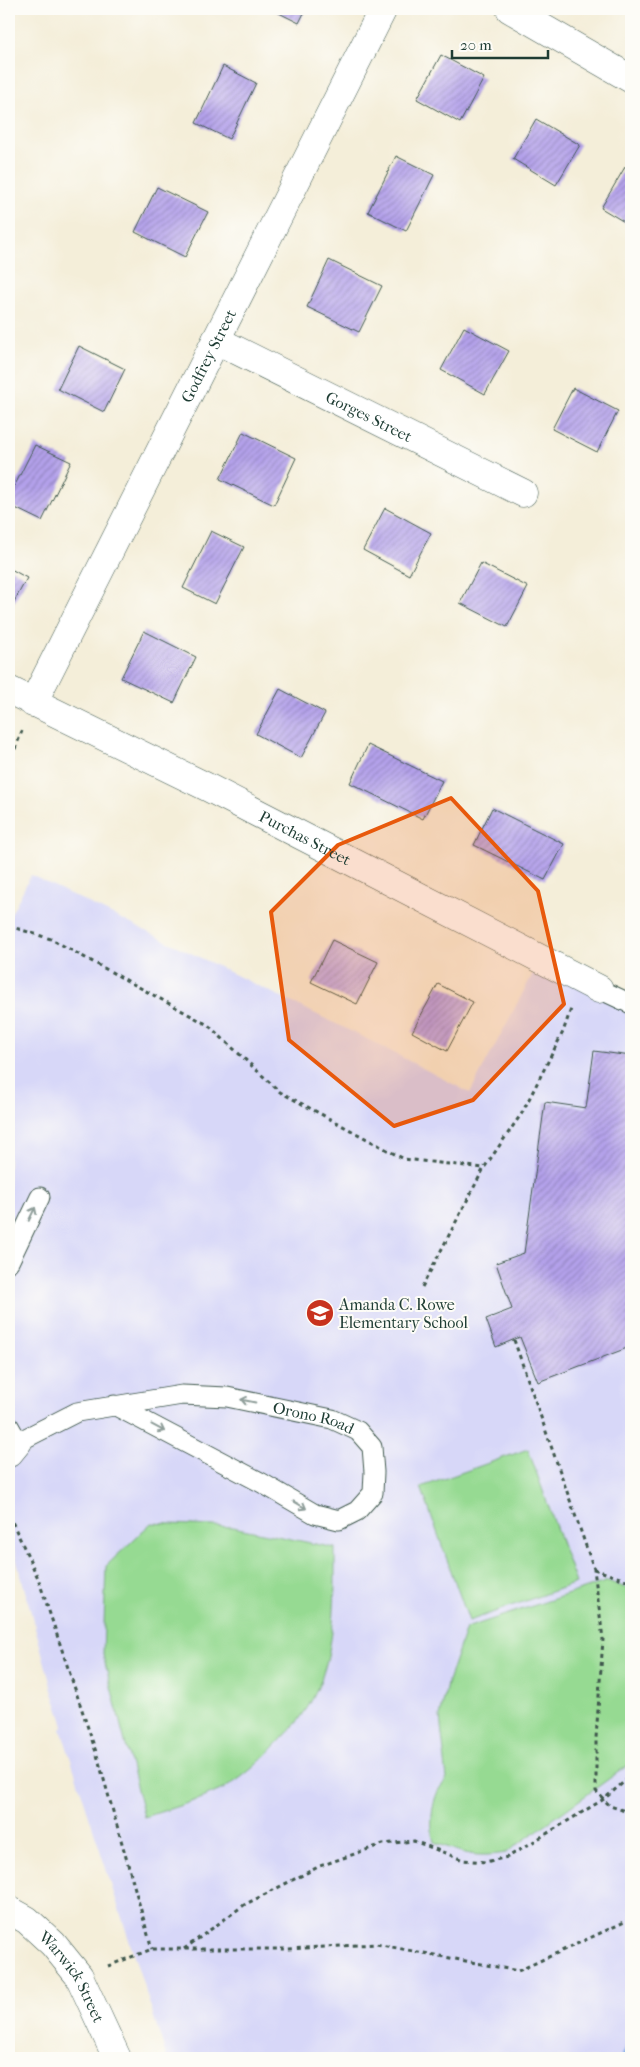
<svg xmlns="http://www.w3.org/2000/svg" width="640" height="2067" font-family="'IM FELL French Canon',serif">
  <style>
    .built { fill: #d7d7f8 }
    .green { fill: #96da92; stroke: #5a8c63 }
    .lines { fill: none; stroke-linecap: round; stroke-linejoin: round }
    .stream { stroke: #7aa8e3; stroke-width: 10 }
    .building { fill: url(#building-hatch) }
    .service-casing { stroke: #3f584d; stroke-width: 21 }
    .minor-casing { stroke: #3f584d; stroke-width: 29 }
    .path { stroke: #3f584d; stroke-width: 3; stroke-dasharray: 4 4; stroke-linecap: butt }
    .service { stroke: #fff; stroke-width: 19 }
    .minor { stroke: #fff; stroke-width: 28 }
    .oneway { stroke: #8f9e9a }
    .marked { fill: #e8590c; fill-opacity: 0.2; stroke: #e8590c; stroke-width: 4; stroke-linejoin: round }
    .labels { text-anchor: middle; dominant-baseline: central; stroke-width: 4; stroke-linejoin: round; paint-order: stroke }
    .street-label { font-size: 16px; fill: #1f3d34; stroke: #fdfcf7 }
    .poi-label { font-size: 16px; fill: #1f3d34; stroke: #fdfcf7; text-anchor: start }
  </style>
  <defs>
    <pattern id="building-hatch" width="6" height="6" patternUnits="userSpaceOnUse" patternTransform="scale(1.25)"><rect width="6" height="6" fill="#b4a1eb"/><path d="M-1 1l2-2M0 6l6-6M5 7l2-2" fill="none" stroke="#9284bf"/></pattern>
  </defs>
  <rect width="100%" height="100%" fill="#fdfcf7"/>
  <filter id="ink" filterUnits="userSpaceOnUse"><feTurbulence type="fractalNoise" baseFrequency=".02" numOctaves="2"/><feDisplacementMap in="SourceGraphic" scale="10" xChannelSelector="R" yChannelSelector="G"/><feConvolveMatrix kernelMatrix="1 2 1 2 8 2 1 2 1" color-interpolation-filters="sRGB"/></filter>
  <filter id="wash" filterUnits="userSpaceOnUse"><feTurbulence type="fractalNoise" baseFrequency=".0096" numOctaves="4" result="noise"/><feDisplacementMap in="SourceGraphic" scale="20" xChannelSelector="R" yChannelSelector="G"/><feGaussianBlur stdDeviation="1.12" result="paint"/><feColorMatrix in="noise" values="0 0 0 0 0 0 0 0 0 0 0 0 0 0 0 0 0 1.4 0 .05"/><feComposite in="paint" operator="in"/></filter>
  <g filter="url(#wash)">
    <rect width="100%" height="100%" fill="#f4eed9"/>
    <polygon class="built" points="31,875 371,1041 470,1093 538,964 631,1011 631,2058 167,2058 61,1729 64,1725 53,1693 9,1532 9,918"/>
    <g class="green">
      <polygon points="528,1449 576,1583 469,1621 421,1487"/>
      <path d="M151 1523 233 1527 335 1548C335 1605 337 1669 301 1717 294 1727 284 1736 276 1745 260 1762 243 1778 223 1789 197 1801 170 1809 144 1817L103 1655 106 1566Z"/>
      <path d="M608 1581 631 1590V1763L506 1853C473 1858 465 1854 434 1842 430 1828 431 1806 438 1791 440 1787 444 1783 447 1779L440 1717 447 1684 466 1628Z"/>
    </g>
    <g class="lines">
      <polyline class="stream" points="626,2058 631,2046"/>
    </g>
    <g id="blocks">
      <g class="building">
        <polygon points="271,9 306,9 299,23"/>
        <polygon points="441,55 484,78 460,123 417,99"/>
        <polygon points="223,66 256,83 229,139 196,123"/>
        <polygon points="536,119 580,145 556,185 513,159"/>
        <polygon points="396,156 434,175 406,231 368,212"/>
        <polygon points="625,167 631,171 631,226 601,208"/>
        <polygon points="157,187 208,212 185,257 135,232"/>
        <polygon points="329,260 382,286 359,332 307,307"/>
        <polygon points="464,327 509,351 485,394 441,370"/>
        <polygon points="79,346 125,369 104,412 58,389"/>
        <polygon points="573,388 618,411 597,452 552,429"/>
        <polygon points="243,432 296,458 274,505 220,479"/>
        <polygon points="35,445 71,462 42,521 9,505 9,497"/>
        <polygon points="385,508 431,533 409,575 363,550"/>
        <polygon points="211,531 244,547 215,604 183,588"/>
        <polygon points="481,563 528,587 507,627 460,603"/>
        <polygon points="9,568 27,578 9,611"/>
        <polygon points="144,631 196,657 174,703 121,678"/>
        <polygon points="280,689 325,713 301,758 256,734"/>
        <polygon points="368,745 442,781 423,819 350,783"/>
        <polygon points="492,808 564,844 545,880 474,845"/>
        <polygon points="332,940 378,962 357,1004 311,982"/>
        <polygon points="438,984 473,1002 447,1051 412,1032"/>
        <polygon points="594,1051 631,1056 631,1349 627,1348 538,1382 520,1337 496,1347 486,1319 512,1309 496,1263 524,1253 545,1102 586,1108"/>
      </g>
    </g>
  </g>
  <g filter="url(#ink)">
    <use href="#blocks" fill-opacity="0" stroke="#3f584d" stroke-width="1"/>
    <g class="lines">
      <defs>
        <g id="service">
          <polyline points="599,989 631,1004"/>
          <polyline points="9,1262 40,1197"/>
          <path id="s1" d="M9 1426 18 1442 77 1412 182 1395 227 1397 332 1419 358 1431 372 1447 374 1472 373 1493 357 1511 339 1520 315 1514 262 1483 114 1405"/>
        </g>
        <g id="minor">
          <polyline points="510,9 631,79"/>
          <path id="s2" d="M216 340 523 493"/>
          <path id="s3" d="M9 690 207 787 599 989"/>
          <path id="s4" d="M33 703 383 9"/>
          <polyline points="9,1453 18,1442"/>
          <path id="s5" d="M9 1910 27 1920 53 1944 79 1976 117 2058"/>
        </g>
      </defs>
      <use href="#service" class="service-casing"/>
      <use href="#minor" class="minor-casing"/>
      <g class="path">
        <polyline points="9,764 22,731"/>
        <polyline points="9,926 51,939 208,1025 280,1092 404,1159 484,1168 522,1113 563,1032 571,1009"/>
        <polyline points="422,1287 484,1168"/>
        <polyline points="514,1340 594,1569 603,1639 596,1738 596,1791 610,1806 631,1813"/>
        <polyline points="9,1515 38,1578 97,1755 152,1949"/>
        <polyline points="594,1569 631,1582"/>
        <polyline points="184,1949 244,1905 320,1866 383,1844 414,1841 463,1860 485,1862 508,1857 604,1799 631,1776"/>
        <polyline points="108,1966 152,1949 288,1949 376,1944 518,1971 631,1919"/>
      </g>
      <use href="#service" class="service"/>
      <use href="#minor" class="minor"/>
    </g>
    <defs><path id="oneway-shaft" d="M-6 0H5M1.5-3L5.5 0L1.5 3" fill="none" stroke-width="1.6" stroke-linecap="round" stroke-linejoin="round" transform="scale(1.25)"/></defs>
    <g class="oneway">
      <use href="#oneway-shaft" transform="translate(32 1214) rotate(-64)"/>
      <use href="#oneway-shaft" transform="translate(248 1401) rotate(-168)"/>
      <use href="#oneway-shaft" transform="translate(158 1428) rotate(28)"/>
      <use href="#oneway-shaft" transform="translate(300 1505) rotate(30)"/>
    </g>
  </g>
  <path class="marked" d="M451 798 538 891 564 1004 473 1100 394 1126 289 1040 271 912 338 845Z"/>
  <defs>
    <symbol id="school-disc" viewBox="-11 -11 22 22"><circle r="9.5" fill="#c8321e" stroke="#fdfcf7"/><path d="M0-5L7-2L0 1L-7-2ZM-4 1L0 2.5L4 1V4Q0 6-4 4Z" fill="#fff"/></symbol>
  </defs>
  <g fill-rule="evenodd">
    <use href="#school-disc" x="304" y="1297" width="32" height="32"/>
  </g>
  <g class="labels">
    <g class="street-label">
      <text stroke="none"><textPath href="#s4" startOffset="389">Godfrey Street</textPath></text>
      <text stroke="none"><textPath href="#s2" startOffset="171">Gorges Street</textPath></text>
      <text stroke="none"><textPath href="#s3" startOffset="331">Purchas Street</textPath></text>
      <text stroke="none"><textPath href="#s1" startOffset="325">Orono Road</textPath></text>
      <text stroke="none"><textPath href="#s5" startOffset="94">Warwick Street</textPath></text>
    </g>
    <g class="poi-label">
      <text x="339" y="1304">Amanda C. Rowe<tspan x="339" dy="18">Elementary School</tspan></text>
    </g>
  </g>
  <rect width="640" height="2067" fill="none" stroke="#fdfcf7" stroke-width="30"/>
  <path d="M452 50v8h96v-8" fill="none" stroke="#1f3d34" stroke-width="2.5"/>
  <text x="460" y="50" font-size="15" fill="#1f3d34" stroke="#fdfcf7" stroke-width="4" paint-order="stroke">20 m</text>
</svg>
